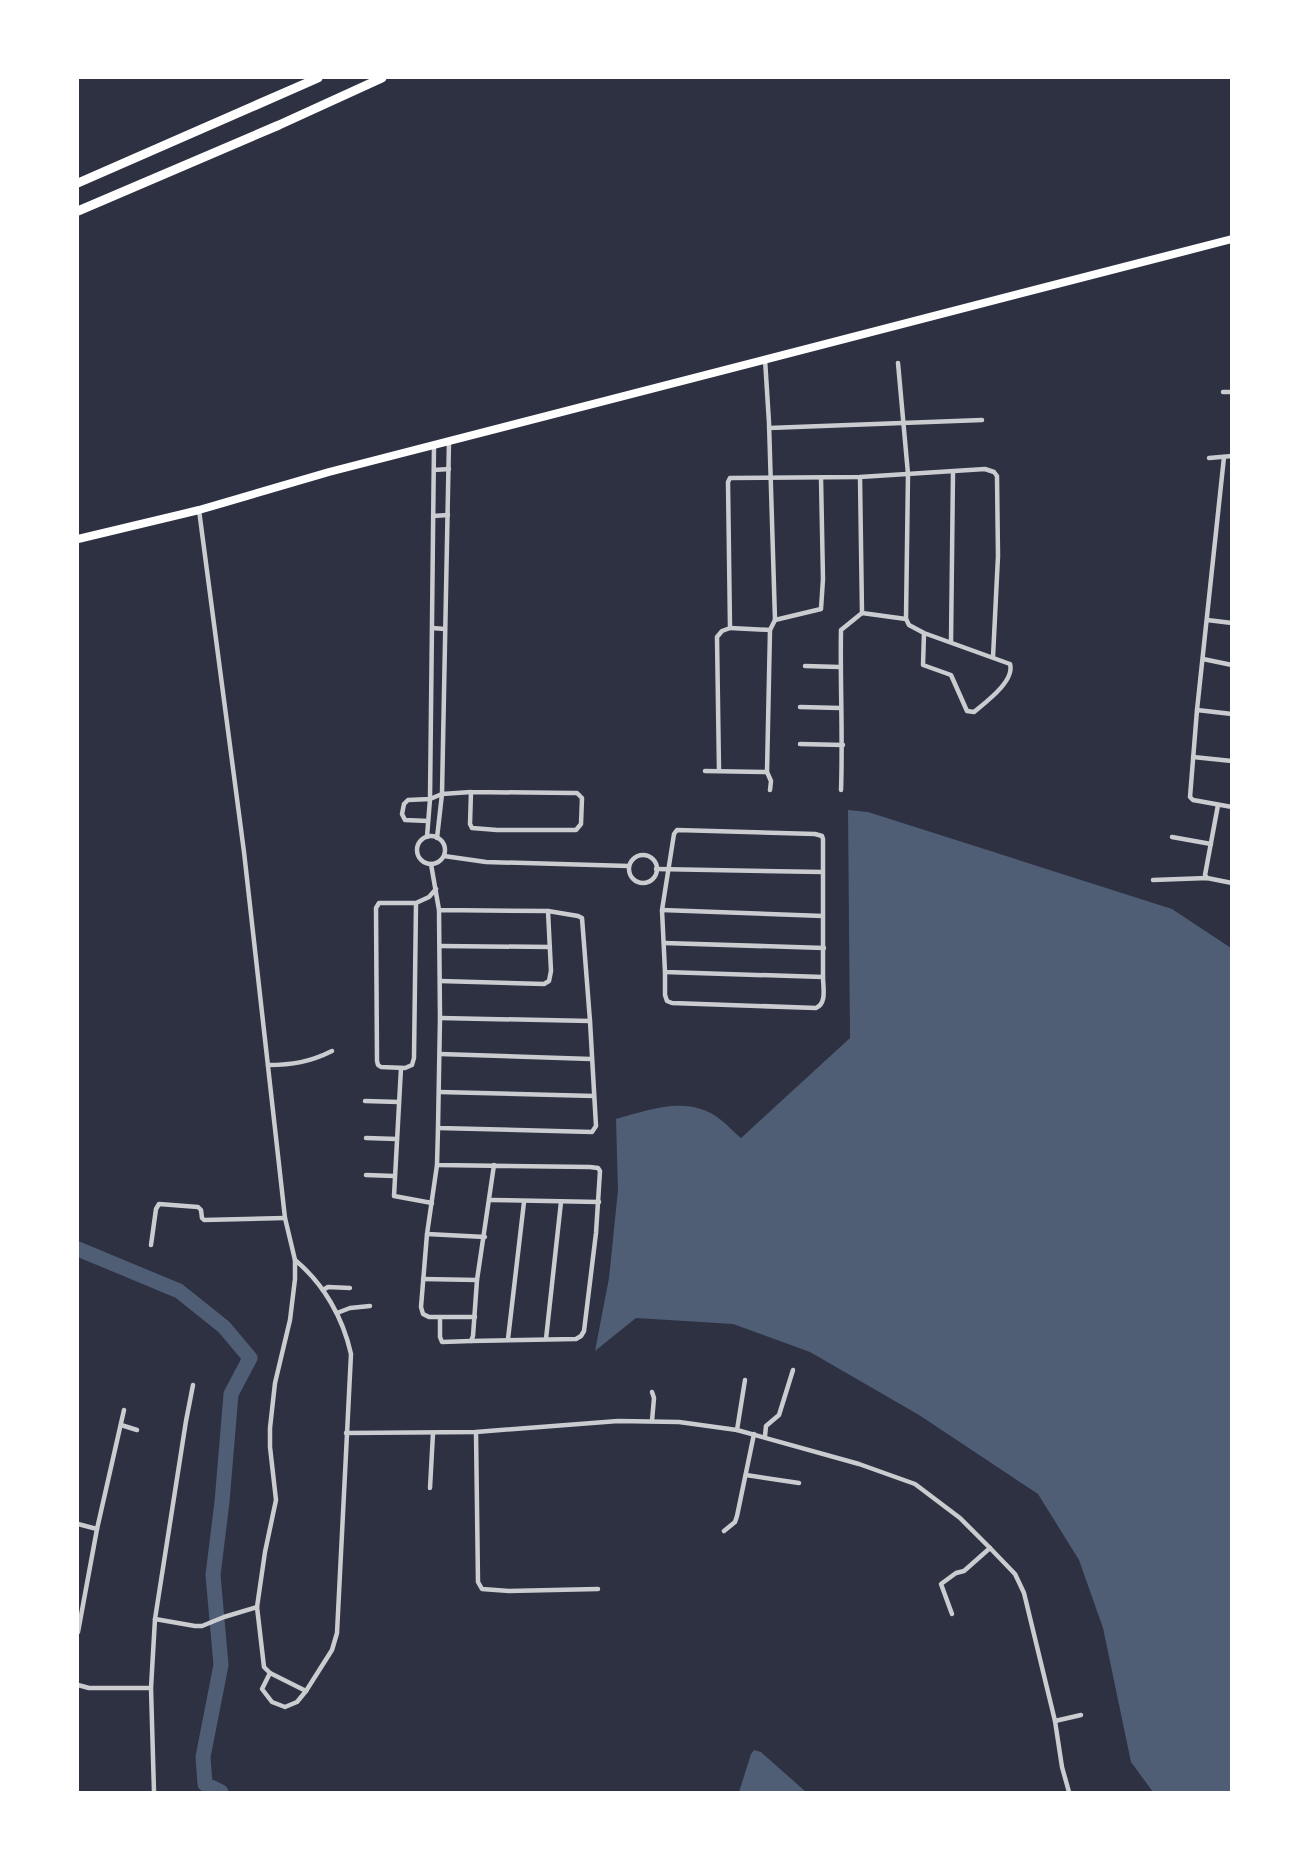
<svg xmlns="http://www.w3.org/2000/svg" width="1309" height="1870" font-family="Jost,sans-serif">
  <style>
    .water { fill: #4f5d75 }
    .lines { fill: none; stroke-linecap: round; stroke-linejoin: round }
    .river { stroke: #4f5d75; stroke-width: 15 }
    .minor { stroke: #caccd0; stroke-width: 4.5 }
    .trunk { stroke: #fff; stroke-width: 8 }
    .motorway { stroke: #fff; stroke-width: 9 }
  </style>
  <rect width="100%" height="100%" fill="#2d3142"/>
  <g class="water">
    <path d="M848 810 868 812 1172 909 1231 948V1792H1153L1131 1762 1103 1628 1079 1560 1038 1494 919 1415 810 1352 733 1324 636 1318 595 1351 609 1278 618 1190 616 1119C650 1110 689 1094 721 1120 728 1125 734 1133 741 1138L850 1038Z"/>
    <polygon points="754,1750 761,1752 806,1792 739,1792 751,1754"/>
  </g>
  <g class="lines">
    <polyline class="river" points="78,1249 179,1291 224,1327 250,1358 231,1394 222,1502 213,1575 221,1665 203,1757 205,1784 221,1792"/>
    <g class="minor">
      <polyline points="765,359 769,423 775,620 770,630 767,772 771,781 770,790"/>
      <polyline points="898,363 908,474 906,619"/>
      <polyline points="1223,392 1232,392"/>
      <polyline points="769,428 982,420"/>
      <polyline points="1224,457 1197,710 1190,797 1193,800 1232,807"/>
      <polyline points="1209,458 1232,456"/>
      <polyline points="434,470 449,469"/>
      <polyline points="199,510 244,852 285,1218 295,1260 295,1279 290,1320 275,1383 270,1428 270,1447 276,1500 265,1552 257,1607 264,1667 270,1673 262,1689 272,1702 285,1707 297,1702 306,1691"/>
      <polyline points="433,516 448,515"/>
      <path d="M862 613 906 619 909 625 924 633 1010 664C1015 681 986 702 974 712L967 711 951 675 923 665 924 633"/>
      <polyline points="775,620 821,609 823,579 821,478"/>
      <polyline points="1207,620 1232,623"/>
      <polyline points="432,628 445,629"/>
      <polyline points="730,628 770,630"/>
      <polyline points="951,642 953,472"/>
      <polyline points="1203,659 1232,665"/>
      <polyline points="805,666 840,667"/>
      <polyline points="800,707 840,708"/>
      <polyline points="1197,710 1232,714"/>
      <polyline points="800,744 843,745"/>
      <polyline points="1193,757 1232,761"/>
      <polyline points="719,770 717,637 722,631 730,628 728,482 730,478 860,477 985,469 994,472 997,476 998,556 993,657"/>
      <polyline points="705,771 767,772"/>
      <path d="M841 790C843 737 840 684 841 630L862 613 860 477"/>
      <polyline points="428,821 405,820 402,814 404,804 408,800 430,799 442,794 471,792 573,793 577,793 582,798 581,824 576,830 497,830 472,828 470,824 471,792"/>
      <polygon points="677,830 815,834 822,836 823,839 823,977 665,972 662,910 674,834"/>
      <circle cx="431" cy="850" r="14"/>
      <polyline points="427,837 430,799 434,445"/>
      <polyline points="1172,837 1211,844"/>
      <polyline points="437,838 442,794 449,441"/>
      <circle cx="643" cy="869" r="14"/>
      <polyline points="444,856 486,862 629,866"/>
      <polyline points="431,864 439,910 440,1018 438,1128 592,1132 596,1126 590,1021 582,918 578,916 548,911 439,910"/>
      <polyline points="656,869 823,872"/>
      <polyline points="1207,878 1205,875 1218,805"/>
      <polyline points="1153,880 1207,878 1232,883"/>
      <polyline points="416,903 379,903 376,908 377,1061 378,1065 381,1067 405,1068 412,1065 414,1058 416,903 429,897 436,889"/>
      <polyline points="662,910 823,916"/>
      <polyline points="664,943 824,948"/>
      <polyline points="440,946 550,947"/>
      <path d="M665 972V995L667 1001 672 1003 816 1008C827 1003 823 988 823 977"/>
      <polyline points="440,981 544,984 549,981 551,971 548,911"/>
      <polyline points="440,1018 590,1021"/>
      <polyline points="440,1054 591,1059"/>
      <path d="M268 1065C292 1065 310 1062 332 1051"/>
      <polyline points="401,1068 394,1196 432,1203"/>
      <polyline points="440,1092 594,1096"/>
      <polyline points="365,1101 399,1102"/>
      <polyline points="438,1128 437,1165 590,1167 598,1168 600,1171 596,1233 584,1331 581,1336 576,1339 471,1341 473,1336 477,1280 494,1165"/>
      <polyline points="366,1138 397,1139"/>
      <polyline points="437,1165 427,1234 421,1307 423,1314 429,1317 475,1317"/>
      <polyline points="366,1175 394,1176"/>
      <polyline points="490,1200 599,1202"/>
      <polyline points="427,1234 485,1237"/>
      <polyline points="151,1245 156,1209 159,1204 198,1207 201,1210 202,1218 204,1220 285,1218"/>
      <polyline points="423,1279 477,1280"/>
      <polyline points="323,1290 328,1287 350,1288"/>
      <polyline points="337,1313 350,1308 370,1306"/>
      <polyline points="440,1318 440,1337 442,1342 471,1341"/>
      <polyline points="508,1339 524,1202"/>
      <polyline points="546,1339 561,1202"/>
      <polyline points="652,1392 654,1398 652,1421"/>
      <polyline points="121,1425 137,1430"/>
      <polyline points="737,1430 745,1380"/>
      <polyline points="476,1432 478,1582 482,1589 509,1591 598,1589"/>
      <polyline points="346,1433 476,1432 618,1421 679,1422 737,1430 859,1464 915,1484 960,1518 990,1548 1015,1574 1024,1593 1055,1721 1062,1767 1069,1792"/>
      <polyline points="765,1436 766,1426 779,1415 793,1370"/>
      <polyline points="746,1475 799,1483"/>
      <polyline points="430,1488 433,1433"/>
      <polyline points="78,1524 97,1529"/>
      <polyline points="724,1531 735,1522 737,1516 754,1434"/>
      <polyline points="952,1614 941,1584 956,1573 964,1571 990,1548"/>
      <polyline points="155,1619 195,1626 202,1626 224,1617 257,1607"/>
      <polyline points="78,1632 97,1529 124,1410"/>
      <path d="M270 1673 306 1691 332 1650 337 1633 351 1354C343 1318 324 1284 295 1260"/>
      <polyline points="78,1685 89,1688 151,1688"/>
      <polyline points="1055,1721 1081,1715"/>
      <polyline points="154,1792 151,1688 155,1619 186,1421 193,1385"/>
    </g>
    <polyline class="trunk" points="78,539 199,510 329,472 1232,239"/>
    <g class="motorway">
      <polyline points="78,183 318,78"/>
      <polyline points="78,211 279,125 382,78"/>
    </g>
  </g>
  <rect width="1309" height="1870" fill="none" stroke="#ffffff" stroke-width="158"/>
</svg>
